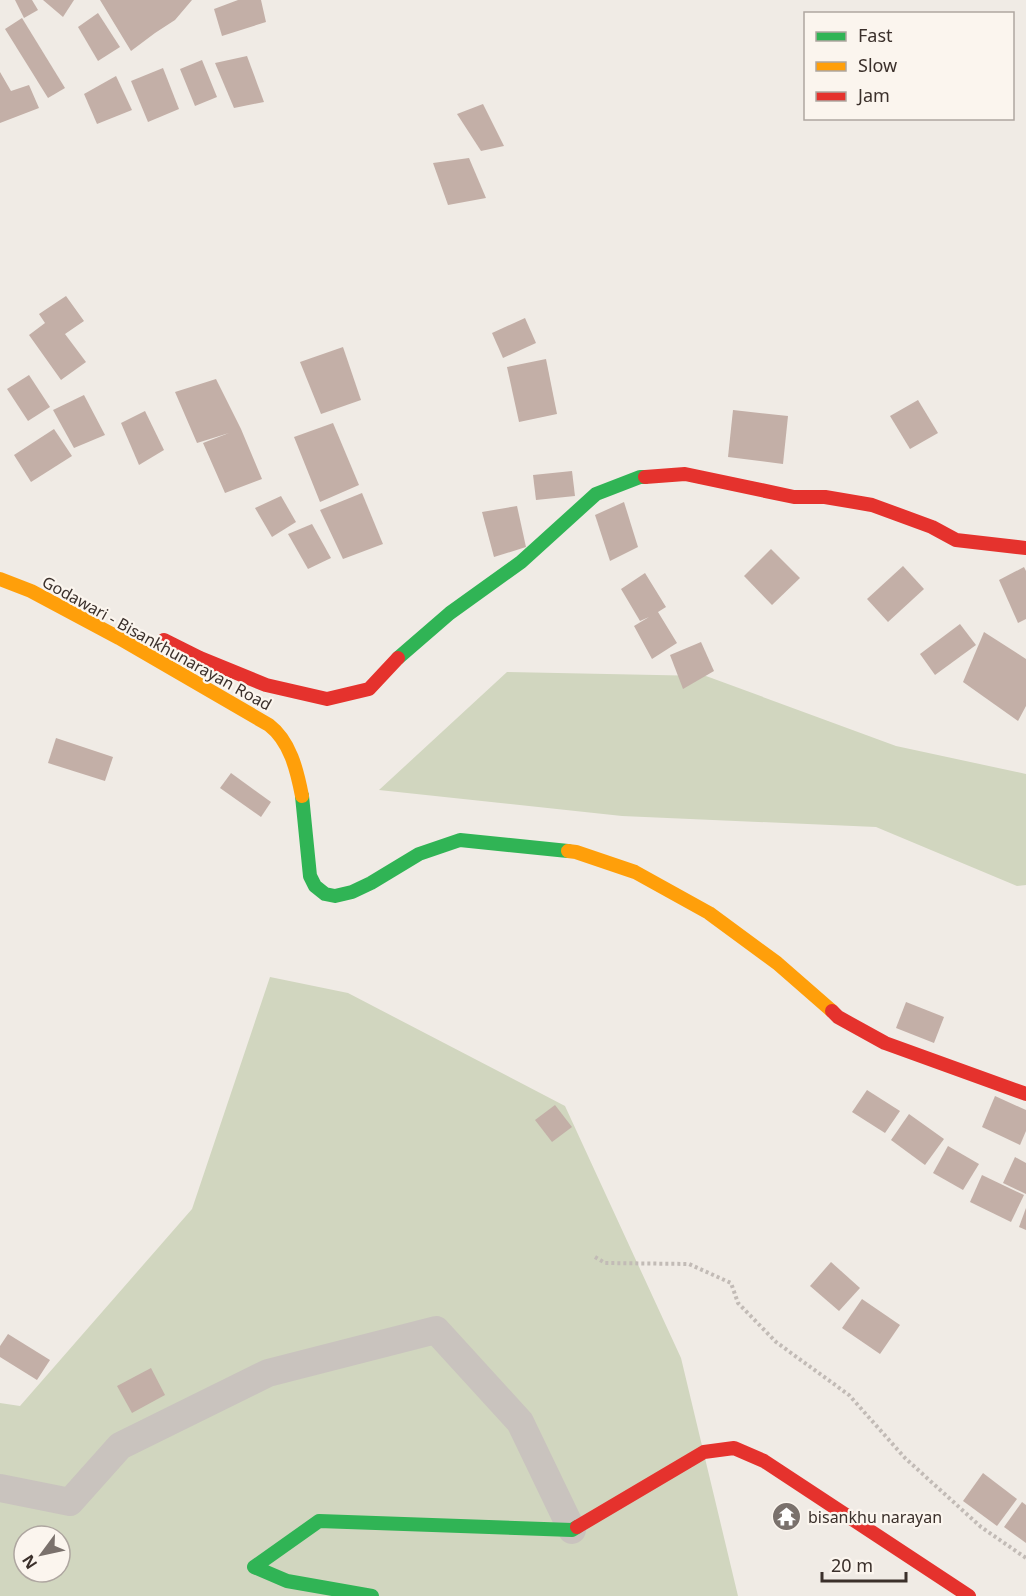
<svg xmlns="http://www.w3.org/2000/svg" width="1026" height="1596" font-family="'Noto Sans',sans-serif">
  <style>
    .green { fill: #d1d6bf; fill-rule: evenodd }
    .building { fill: #c3afa7 }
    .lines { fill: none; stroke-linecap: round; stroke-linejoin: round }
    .path { stroke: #c2bbb6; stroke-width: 4; stroke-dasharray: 3 3; stroke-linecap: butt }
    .street { stroke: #c9c3be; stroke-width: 28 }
    .fast { stroke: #30b455; stroke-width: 14 }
    .slow { stroke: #ff9f0a; stroke-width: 14 }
    .jam { stroke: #e5322d; stroke-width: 14 }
    .labels { text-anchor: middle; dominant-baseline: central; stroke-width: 4.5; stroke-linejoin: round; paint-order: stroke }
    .street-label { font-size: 16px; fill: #3b302b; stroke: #fbf5ee }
    .poi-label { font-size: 16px; fill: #3b302b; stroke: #fbf5ee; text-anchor: start }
  </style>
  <rect width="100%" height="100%" fill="#f0ebe5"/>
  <g class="green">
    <polygon points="507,672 706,676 896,746 1026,774 1026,885 1017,886 876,827 622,816 379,790"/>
    <path d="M270 977 348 993 565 1106 681 1358 738 1596H0V1403L20 1406 192 1209ZM24 1536H60V1572H24Z"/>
  </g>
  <g class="building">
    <polygon points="15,0 32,0 38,10 24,18"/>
    <polygon points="43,0 74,0 63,17"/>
    <polygon points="100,0 192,0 175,20 155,33 131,51"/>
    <polygon points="238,0 261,0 266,22 222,36 214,9"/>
    <polygon points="98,13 120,47 98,61 78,27"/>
    <polygon points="22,18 65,88 48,98 5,29"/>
    <polygon points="247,56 264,102 234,108 215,63"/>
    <polygon points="202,60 217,97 195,106 180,69"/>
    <polygon points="163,68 179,109 148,122 131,81"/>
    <polygon points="0,72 11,91 29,85 39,108 0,123"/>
    <polygon points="116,76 132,110 97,124 84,94"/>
    <polygon points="483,104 504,146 481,151 457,114"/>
    <polygon points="469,158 486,198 448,205 433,163"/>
    <polygon points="66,296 84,321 65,334 86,362 61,380 29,335 45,323 39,314"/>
    <polygon points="525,318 536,343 503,358 492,333"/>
    <polygon points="343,347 361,400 321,414 300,362"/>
    <polygon points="546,359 557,414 519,422 507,367"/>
    <polygon points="29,375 50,407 28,421 7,389"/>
    <polygon points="216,379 241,429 262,479 225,493 203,443 229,433 197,443 175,392"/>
    <polygon points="84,395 105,435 74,448 53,410"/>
    <polygon points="918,400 938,433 910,449 890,416"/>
    <polygon points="733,410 788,416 783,464 728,457"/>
    <polygon points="145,411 164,450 139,465 121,423"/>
    <polygon points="333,423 359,485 320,502 294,437"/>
    <polygon points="54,429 72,456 31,482 14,455"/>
    <polygon points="572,471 575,496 536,500 533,475"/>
    <polygon points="362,493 383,544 343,559 320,510"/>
    <polygon points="281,496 296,522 272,537 255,508"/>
    <polygon points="624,502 638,547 610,561 595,515"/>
    <polygon points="517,506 526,547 494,557 482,512"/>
    <polygon points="312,524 331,558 308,569 288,534"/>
    <polygon points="771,549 800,578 772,605 744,576"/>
    <polygon points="903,566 924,589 888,622 867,599"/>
    <polygon points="1024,567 1026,571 1026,619 1018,623 999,580"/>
    <polygon points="645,573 666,607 658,612 677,643 652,659 634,626 649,617 640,621 621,589"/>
    <polygon points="960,624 976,645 935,675 920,654"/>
    <polygon points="984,632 1026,659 1026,706 1018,721 963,682"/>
    <polygon points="701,642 714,671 683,689 670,655"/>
    <polygon points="56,738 113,757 105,781 48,763"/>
    <polygon points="231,773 271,802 261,817 220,788"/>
    <polygon points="906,1002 944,1017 934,1043 896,1028"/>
    <polygon points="867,1090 900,1111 885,1133 852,1112"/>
    <polygon points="995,1096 1026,1110 1026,1131 1020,1145 982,1127"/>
    <polygon points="555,1105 572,1127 552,1142 535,1120"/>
    <polygon points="909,1114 944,1139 925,1165 891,1140"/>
    <polygon points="948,1146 979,1164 963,1190 933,1173"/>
    <polygon points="1015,1157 1026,1163 1026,1194 1003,1183"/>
    <polygon points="982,1175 1024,1195 1011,1222 970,1202"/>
    <polygon points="1026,1208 1026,1230 1019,1227"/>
    <polygon points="831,1262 860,1288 839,1311 810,1286"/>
    <polygon points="862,1299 900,1325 880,1354 842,1328"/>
    <polygon points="8,1334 50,1360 37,1380 0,1357 0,1346"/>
    <polygon points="151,1368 165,1395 132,1413 117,1386"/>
    <polygon points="983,1473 1017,1499 997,1526 963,1501"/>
    <polygon points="1022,1502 1026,1505 1026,1543 1004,1527"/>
  </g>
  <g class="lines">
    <polyline class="path" points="595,1257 605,1263 689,1264 731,1283 738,1303 776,1342 849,1395 905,1458 981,1527 1026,1558"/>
    <polyline class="street" points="0,1488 70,1502 120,1446 268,1373 436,1330 520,1422 572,1530"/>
    <g class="fast">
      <polyline points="398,658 450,613 521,562 596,494 640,477 645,477"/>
      <polyline points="302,796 310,876 315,886 325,894 335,896 352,892 371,883 419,854 460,840 568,851"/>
      <polyline points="372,1596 287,1581 254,1567 319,1521 572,1530 577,1527"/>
    </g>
    <g class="slow">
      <path d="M0 579 31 591 119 638 269 725C290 741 297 770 302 796"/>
      <polyline points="568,851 576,852 635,872 709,913 777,963 832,1011"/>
    </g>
    <g class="jam">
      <polyline points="645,477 685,474 794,497 825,497 872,505 932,527 956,540 1026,548"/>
      <polyline points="164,640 200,658 266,685 327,699 369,689 398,658"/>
      <polyline points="832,1011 838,1017 885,1043 1026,1094"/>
      <polyline points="577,1527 704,1452 734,1448 764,1461 969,1596"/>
    </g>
  </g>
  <defs>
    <symbol id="temple-disc" viewBox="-11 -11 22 22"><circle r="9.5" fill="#7a716c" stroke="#fbf5ee"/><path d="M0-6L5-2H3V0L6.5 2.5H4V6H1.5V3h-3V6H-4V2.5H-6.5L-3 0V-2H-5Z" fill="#fff"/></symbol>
  </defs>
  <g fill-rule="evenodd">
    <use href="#temple-disc" x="770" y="1500" width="33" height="33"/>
  </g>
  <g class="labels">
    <g class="street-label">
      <text transform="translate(157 643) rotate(29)">Godawari - Bisankhunarayan Road</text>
    </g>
    <g class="poi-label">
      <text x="808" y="1517">bisankhu narayan</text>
    </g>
  </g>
  <rect x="804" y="12" width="210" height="108" fill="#fbf5ee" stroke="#aea6a0" stroke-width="1.5"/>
  <rect x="816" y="32" width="30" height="9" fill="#30b455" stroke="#aea6a0" stroke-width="1.5"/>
  <text x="858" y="42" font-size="18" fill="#3b302b">Fast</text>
  <rect x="816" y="62" width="30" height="9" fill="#ff9f0a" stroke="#aea6a0" stroke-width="1.5"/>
  <text x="858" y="72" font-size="18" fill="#3b302b">Slow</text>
  <rect x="816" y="92" width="30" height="9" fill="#e5322d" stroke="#aea6a0" stroke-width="1.5"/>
  <text x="858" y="102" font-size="18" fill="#3b302b">Jam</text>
  <g transform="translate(42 1554) rotate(237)"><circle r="28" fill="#fbf5ee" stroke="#aea6a0" stroke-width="1.5"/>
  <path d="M0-4.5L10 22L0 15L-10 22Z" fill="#7a716c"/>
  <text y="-9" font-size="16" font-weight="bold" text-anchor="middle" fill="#3b302b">N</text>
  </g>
  <path d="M822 1572v9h84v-9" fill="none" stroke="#3b302b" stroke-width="3"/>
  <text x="831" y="1572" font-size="18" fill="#3b302b" stroke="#fbf5ee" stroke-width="4.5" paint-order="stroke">20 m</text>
</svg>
